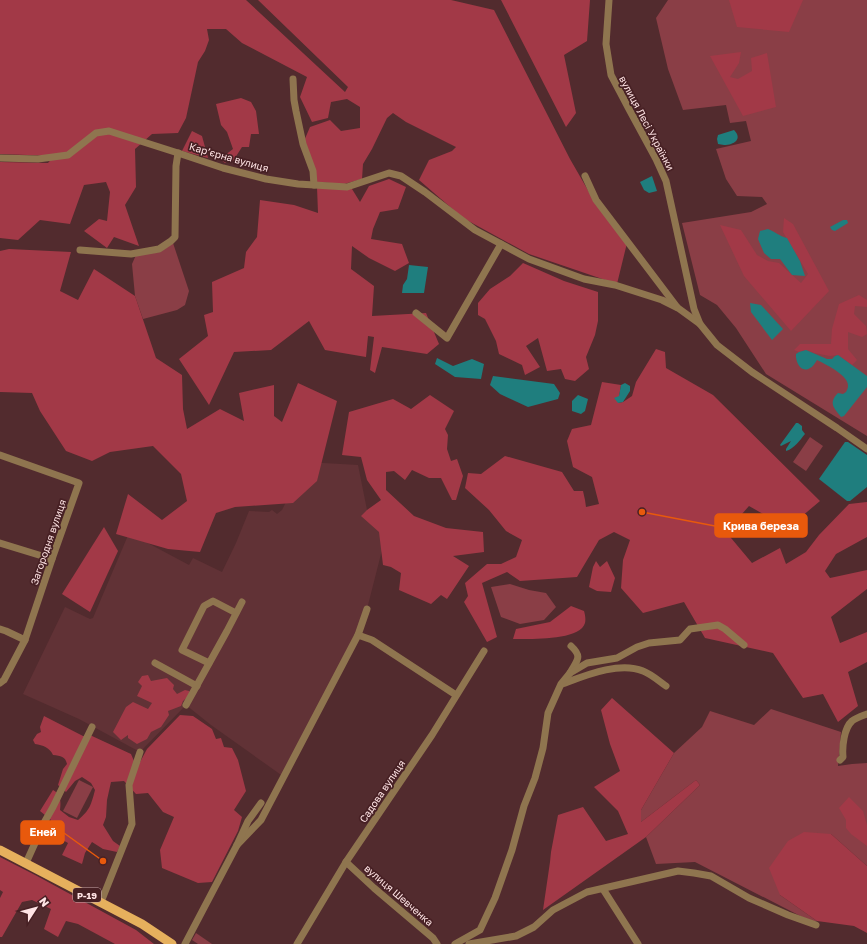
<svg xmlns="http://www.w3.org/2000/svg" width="867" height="944" font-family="'Golos Text',sans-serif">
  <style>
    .built { fill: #613236 }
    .green { fill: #8a3e46 }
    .forest { fill: #a23947 }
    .water { fill: #1f7e7e }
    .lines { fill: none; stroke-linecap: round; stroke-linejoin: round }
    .minor { stroke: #8f754f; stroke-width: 7 }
    .major { stroke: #e6b05d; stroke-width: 9 }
    .labels { text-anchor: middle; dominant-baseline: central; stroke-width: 3.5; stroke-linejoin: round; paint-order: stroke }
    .shield { fill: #472024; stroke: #c8a9ab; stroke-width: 1 }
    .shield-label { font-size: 9px; font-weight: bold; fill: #ffe4e5 }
    .street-label { font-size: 10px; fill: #ffe4e5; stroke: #472024 }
    .leader { fill: none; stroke: #e8590c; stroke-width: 1.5 }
    .callout-dot { fill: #e8590c; stroke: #472024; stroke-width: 1.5 }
    .callout { fill: #e8590c; stroke: #e8590c; stroke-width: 1.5 }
    .callout-label { font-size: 11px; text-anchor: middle; font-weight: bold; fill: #fff }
  </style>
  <rect width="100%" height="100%" fill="#522b2e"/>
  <polygon class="built" points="306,462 358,465 367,510 381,527 387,532 381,554 367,609 284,777 211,725 186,705 140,752 79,719 23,694 65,607 90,619 93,618 129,533 189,565 193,558 222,572 236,543 249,511 269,512 272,510 277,514 282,510"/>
  <g class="green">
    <polygon points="668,0 867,0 867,436 766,374 736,328 717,305 700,295 682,223 751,212 767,204 762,197 737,196 726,179 716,149 751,141 746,121 730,123 726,105 683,110 668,69 656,18"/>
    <polygon points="173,243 189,291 185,305 177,310 143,319 135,296 132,264 136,255 160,252"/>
    <polygon points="810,437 823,446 806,471 793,462"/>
    <polygon points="510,584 529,590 546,593 556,607 544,620 520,624 501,617 491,587"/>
    <polygon points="771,709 841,732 838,766 852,764 867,763 867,866 831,834 780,895 817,921 810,921 695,862 656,864 646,837 700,785 696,780 641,822 641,810 674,753 702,727 710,711 754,725"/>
    <polygon points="79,780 93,787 77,818 63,811"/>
    <polygon points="196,933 212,944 198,944 192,940"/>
  </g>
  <g class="forest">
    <polygon points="0,0 246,0 345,92 348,87 258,0 451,0 494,10 570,159 593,199 627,243 617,284 529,254 463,218 419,180 429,160 452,151 456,147 406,122 393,113 387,118 372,149 363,164 362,179 344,184 317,182 304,141 310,127 330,120 341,131 360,128 360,107 347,99 331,102 328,118 312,122 300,97 307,77 242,43 226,29 207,29 209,40 205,51 198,62 186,118 178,133 152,134 135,149 136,187 125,205 139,246 114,237 107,248 84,231 99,219 107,221 110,192 106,182 84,185 70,224 40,220 18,240 0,238 0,162 48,163 54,156 0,154"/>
    <polygon points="501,0 590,0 587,41 564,55 576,113 566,127"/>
    <polygon points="729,0 803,0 789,32 737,27"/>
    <polygon points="741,52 739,63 730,77 738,79 752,71 751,58 767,53 776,107 743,116 710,56"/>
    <polygon points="241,98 251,102 256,111 259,134 251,134 249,147 242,147 233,161 229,159 225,163 220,159 233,149 227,132 221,125 216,104"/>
    <polygon points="192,131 202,136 208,158 182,151"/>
    <polygon points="389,179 406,187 398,209 380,212 373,229 371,239 402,244 409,263 395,271 369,258 352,246 351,269 374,286 372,316 426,313 439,344 427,354 382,347 375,373 370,370 374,337 368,336 366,357 325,350 309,321 271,350 234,352 209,405 179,359 208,336 204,315 213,312 212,282 244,268 246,252 257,237 260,200 294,205 318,213 317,187 352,189 360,202 369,186"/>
    <polygon points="784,218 793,224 829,291 791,331 744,276 720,225 741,230 757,255 768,261 779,263 801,283 808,274 783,232"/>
    <polygon points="9,249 71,252 60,291 78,300 94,269 135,296 156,358 182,375 183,409 187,429 220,409 244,421 239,393 274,385 274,416 282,422 298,383 337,401 317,481 293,503 235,507 216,513 200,552 168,549 116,534 128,494 162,520 187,501 181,474 153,446 110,452 92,461 66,451 40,411 32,393 0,392 0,251"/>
    <polygon points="523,263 564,281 598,292 598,321 595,335 586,357 589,369 575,381 565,379 561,369 547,371 538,338 526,346 540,367 525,375 522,365 499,354 496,341 485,319 478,315 478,303 490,289 510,276"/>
    <polygon points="859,295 867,300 867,307 855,306 854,314 866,326 867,334 862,337 848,332 848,349 857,360 852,365 838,355 830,356 814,353 806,350 799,352 794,350 800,344 831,344 832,329 839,304"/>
    <polygon points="656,349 665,352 666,368 713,395 820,501 788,528 749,506 726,532 752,563 780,548 786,564 806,552 819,535 849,504 867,502 867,537 836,554 825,571 830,578 867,570 867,589 831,617 840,643 867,632 867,662 848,672 858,706 838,722 823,694 803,698 773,653 705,638 684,602 643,613 621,588 623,560 630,540 614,532 599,540 577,577 520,581 507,572 482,583 497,637 487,642 464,602 468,596 465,583 487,564 501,564 516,557 522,540 506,531 489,510 465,488 468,473 481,474 505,456 562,472 574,491 583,491 585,500 586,507 599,504 592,477 573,467 567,441 572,429 591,425 602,382 621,385 618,403 623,402 632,396 636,382"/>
    <polygon points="430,395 454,411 445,429 448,435 447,449 451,461 457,459 463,476 456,500 452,500 441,478 429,478 412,470 405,480 394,471 386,472 386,490 414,516 446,528 483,532 484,552 453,556 469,566 447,599 441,595 431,604 399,590 401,573 391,567 383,565 379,532 361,516 367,510 381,500 367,480 361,457 342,455 349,412 393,399 411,409"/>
    <polygon points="104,527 118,551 90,612 62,594"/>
    <polygon points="596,561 600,567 607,561 615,578 611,592 597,591 589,587 593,567"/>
    <path d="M571 606 584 611C585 614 586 620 585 623 580 641 528 639 513 639L516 629 550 622Z"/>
    <polygon points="148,675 151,681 167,678 174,685 173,689 177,694 185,690 189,691 191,694 183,701 181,706 168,711 169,715 161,727 151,732 147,739 137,744 128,738 128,735 121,740 113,732 126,707 133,702 148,709 152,703 137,696 142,686 138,682 142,676"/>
    <polygon points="612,698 674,753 641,810 641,822 696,780 700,785 646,837 543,910 550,862 551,852 558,815 583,807 606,841 628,834 618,811 594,787 620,771 610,744 601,710"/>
    <path d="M180 715 193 716 212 729 216 739 221 738 224 747 232 748 238 760 246 791 234 810 242 817 238 831 212 882 198 883 162 868 160 850 174 817 163 812 148 793 136 794 124 781 111 782 107 800 106 817 103 825 113 841 120 846 117 852 103 849 92 842 85 853 82 864 62 855 68 843 52 834 51 820 40 811 53 790C61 794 61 802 60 810L69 817 78 820C90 810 91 805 95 790L91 783 82 777 75 781 66 792 58 785 63 769 67 764C65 756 61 756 53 755 50 748 43 745 35 744L33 740 37 734 41 732 40 727 44 716 83 736H92L131 754 134 761 140 762 147 749Z"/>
    <polygon points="849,797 863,811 867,825 867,846 851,834 846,828 846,820 839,808"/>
    <polygon points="804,832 831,834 867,866 867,933 854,926 817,921 780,895 769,868 788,841"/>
    <polygon points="0,857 37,876 136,930 154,944 115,944 78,924 66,921 58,937 44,929 51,909 32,900 22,902 2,937 0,937 0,898 3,892 0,890"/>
  </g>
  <g class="water">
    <path d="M734 130C743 139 734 145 724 145 722 145 720 144 718 144L717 139 718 135Z"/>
    <polygon points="652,176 657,191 649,193 644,190 640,182"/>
    <polygon points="843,220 847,220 848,223 835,231 832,230 830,227"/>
    <path d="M768 229C776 232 779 236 787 238L800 261 805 276 792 275 780 259H771L764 253 758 239 760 231Z"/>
    <polygon points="409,265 428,267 424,293 402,293 403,285 407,279"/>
    <polygon points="750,303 761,305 783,329 772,340 751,312"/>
    <path d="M806 350 827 359H832L835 356 838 355 867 376V387L844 416 841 417C834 408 828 403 838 393L843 394 846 392C847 390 848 388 848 386 849 376 827 365 819 361L817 360C815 363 813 367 810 368 801 374 795 361 796 354L799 352Z"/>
    <polygon points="437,358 453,366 472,359 484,364 481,379 455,377 435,364"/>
    <polygon points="493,376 554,384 560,393 558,399 528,407 500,394 490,385"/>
    <polygon points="625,383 630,386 630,391 623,402 618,403 614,398 619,396 621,385"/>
    <polygon points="578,395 588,399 585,411 581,414 572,411 572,401"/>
    <path d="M796 423H798L802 426V430L805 434C800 440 794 449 786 451V449L791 441 781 446 780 445Z"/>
    <polygon points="845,442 848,442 867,455 867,487 850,501 847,501 819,479"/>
  </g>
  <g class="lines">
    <g class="minor">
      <polyline points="609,0 606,44 611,75 630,111 656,159 666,181 694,309 700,324 717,345 752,372 837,428 867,449"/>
      <polyline points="293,79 294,100 296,111 303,144 313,171 314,185"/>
      <polyline points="0,158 38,159 68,155 96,133 109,131 178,153 223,168 266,179 298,184 347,187 389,173 401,176 425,192 475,230 529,259 584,279 615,285 662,300 678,308 700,324"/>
      <polyline points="585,176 596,200 677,307"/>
      <polyline points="80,250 131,254 159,249 171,241 175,237 176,166 178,153"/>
      <polyline points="416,313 447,338 501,244"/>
      <polyline points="0,455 79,483 52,559 25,640 4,680 0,683"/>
      <polyline points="0,543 52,559"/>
      <polyline points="0,629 6,631 25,640"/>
      <polyline points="358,635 372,640 456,695"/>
      <polyline points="155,663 197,686"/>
      <polyline points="209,663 182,650 204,606 213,601 236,613"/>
      <path d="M570 673C577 660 583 657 571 646"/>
      <path d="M562 684C584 676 619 661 643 671 651 674 659 681 666 686"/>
      <polyline points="186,705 227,631 242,602"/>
      <path d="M840 760 843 757C842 747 844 728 852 721 856 718 862 716 867 714"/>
      <polyline points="237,845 261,820 358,635 367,609"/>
      <polyline points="346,862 374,888 433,938 437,944"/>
      <polyline points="26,863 45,821 53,807 92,727"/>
      <polyline points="603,889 638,944"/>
      <polyline points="101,902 132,824 129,785 140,752"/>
      <polyline points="185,944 237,845 248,821 261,803"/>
      <polyline points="297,944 346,862 432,735 484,651"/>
      <polyline points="455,944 480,930 495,898 512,850 524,806 535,778 543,748 548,713 561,684 570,673 587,663 617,658 637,647 649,643 680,640 690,629 718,625 725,629 744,645"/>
      <polyline points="469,944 516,936 534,927 553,910 587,892 678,871 694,873 711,876 749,898 788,915 816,925"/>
    </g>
    <polyline class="major" points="0,850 142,924 172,944"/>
  </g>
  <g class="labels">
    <rect class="shield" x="73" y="888" width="28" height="14" rx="3"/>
    <g class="shield-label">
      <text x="87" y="895">Р-19</text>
    </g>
    <g class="street-label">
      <text transform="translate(647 123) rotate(62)">вулиця Лесі Українки</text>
      <text transform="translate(229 157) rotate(16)">Карʼєрна вулиця</text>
      <text transform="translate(48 542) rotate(-71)">Загородня вулиця</text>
      <text transform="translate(382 791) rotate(-56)">Садова вулиця</text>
      <text transform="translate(399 895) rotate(41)">вулиця Шевченка</text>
    </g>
  </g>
  <path class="leader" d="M642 512L715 526M103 861L64 833"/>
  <g class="callout-dot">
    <circle cx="642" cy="512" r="4"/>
    <circle cx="103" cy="861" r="4"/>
  </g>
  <g class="callout">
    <rect x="715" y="514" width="92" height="23" rx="4"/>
    <rect x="21" y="821" width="43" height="23" rx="4"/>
  </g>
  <g class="callout-label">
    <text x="761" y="530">Крива береза</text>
    <text x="43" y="836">Еней</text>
  </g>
  <g transform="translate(36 908) rotate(54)" stroke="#472024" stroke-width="3" paint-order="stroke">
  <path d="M0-3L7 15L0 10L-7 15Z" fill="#ffe4e5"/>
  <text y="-6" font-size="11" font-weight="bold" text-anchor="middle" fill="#ffe4e5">N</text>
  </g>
</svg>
